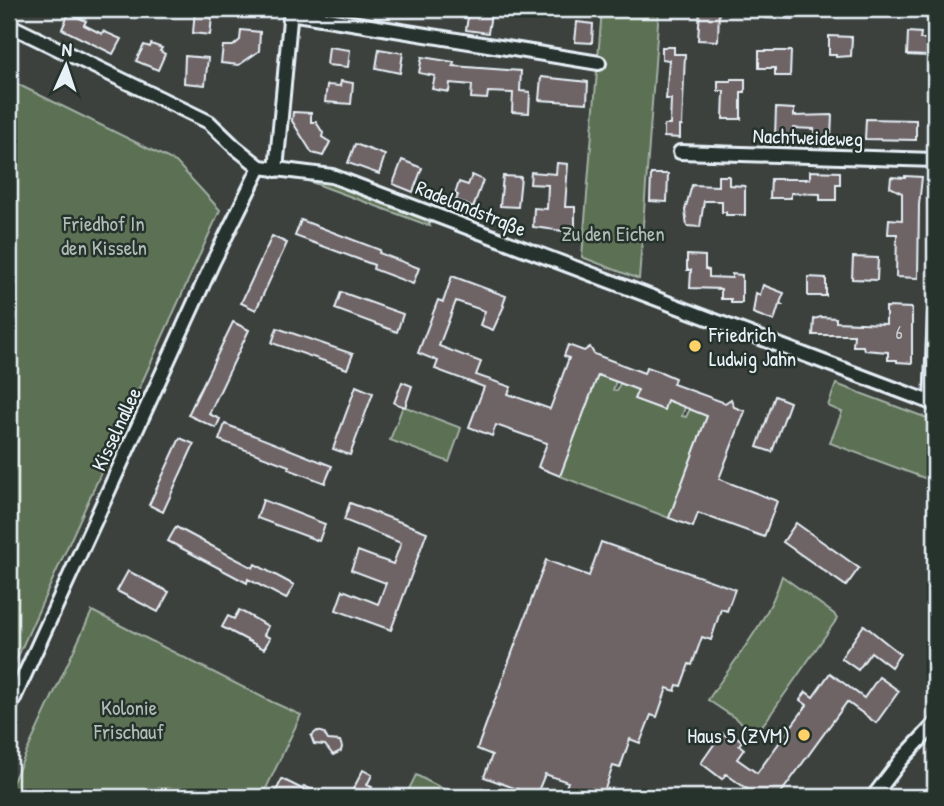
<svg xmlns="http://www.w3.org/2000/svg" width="944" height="806" font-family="'Patrick Hand',sans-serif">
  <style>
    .green { fill: #5c6f52; stroke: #a2b0a5; stroke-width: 2 }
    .building { fill: #6e6365; stroke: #e8f1f8; stroke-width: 2 }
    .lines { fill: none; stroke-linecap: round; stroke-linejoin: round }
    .minor-casing { stroke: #e8f1f8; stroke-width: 18 }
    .minor { stroke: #26332d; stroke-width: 12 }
    .poi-dot { fill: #ffd166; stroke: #26332d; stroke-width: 2.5 }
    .labels { text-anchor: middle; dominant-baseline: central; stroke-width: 5; stroke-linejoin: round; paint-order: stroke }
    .number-label { font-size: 18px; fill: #caced3 }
    .street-label { font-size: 21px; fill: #e8f1f8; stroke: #26332d }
    .park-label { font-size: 21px; fill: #b0bdb6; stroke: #26332d }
    .poi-label { font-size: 21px; fill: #e8f1f8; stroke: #26332d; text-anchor: start }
  </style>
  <rect width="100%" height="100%" fill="#3c413e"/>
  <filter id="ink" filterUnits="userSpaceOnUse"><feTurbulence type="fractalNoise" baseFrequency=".0143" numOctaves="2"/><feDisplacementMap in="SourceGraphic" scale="14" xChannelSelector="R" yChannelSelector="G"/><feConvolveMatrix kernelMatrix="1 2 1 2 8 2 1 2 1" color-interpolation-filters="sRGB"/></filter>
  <g filter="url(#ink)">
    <g class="green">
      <polygon points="602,9 659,9 639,279 582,257"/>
      <polygon points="9,80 176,162 220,210 9,676"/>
      <polygon points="303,179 331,182 427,218 430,226"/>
      <polygon points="598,375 616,381 613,390 617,391 620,383 638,390 635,399 663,410 667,400 685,407 682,416 686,417 690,409 707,416 669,518 560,476"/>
      <polygon points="836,384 935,421 935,482 830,443 842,412 828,406"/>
      <polygon points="403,406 461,428 449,462 390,440"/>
      <path d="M782 576 834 614 837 619 768 718 761 727 750 728 708 700C734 660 768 622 782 576Z"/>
      <polygon points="92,611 272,702 301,715 262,797 9,797 9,790"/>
      <polygon points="416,775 459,797 405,797"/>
    </g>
    <g class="building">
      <polygon points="195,9 213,9 210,35 193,33"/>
      <polygon points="700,9 719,9 718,41 698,40"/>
      <polygon points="765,9 796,9 795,19 765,18"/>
      <polygon points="469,10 485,11 491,14 488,33 466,30"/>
      <polygon points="69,13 86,21 84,25 102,34 103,31 121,39 113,54 62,29"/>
      <polygon points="577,22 593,24 592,43 575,42"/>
      <polygon points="241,30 260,32 259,51 239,65 221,63 223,46 233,46 240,40"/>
      <polygon points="908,32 921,33 920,39 928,39 927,56 907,55"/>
      <polygon points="829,36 852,37 851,56 836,57 836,55 829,55"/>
      <polygon points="151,44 162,48 160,51 165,54 158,70 136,61 144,45 150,47"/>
      <polygon points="329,47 350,50 348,67 327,65"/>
      <polygon points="662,47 674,47 674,54 685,54 682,126 680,126 680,138 664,137 664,125 670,125 671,99 666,99 669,60 662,59"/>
      <polygon points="379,49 403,53 400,73 376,68"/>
      <polygon points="759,51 791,51 790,76 775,76 775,68 759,68"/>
      <polygon points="185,56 208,58 205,85 184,83"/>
      <polygon points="422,57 454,62 453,66 521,71 520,91 530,92 529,113 512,112 513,93 488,92 487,99 471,98 472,85 450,83 449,92 432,89 435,76 419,73"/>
      <polygon points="541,77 588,82 587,103 539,100"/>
      <polygon points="731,79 745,79 745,92 741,92 741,119 723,119 724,91 718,91 718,81 731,81"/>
      <polygon points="341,81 353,83 351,104 325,102 327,85 340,86"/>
      <polygon points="776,108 794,109 794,116 832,115 831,138 814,138 814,129 793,128 793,138 775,137"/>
      <polygon points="293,112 311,113 311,122 316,122 323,133 322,137 330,142 323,156 312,153 292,121"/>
      <polygon points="866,119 916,120 916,140 865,139"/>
      <polygon points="355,144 385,155 379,174 348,163"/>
      <polygon points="402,160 422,168 413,192 393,184"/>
      <polygon points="557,163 568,164 565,207 575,207 575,236 564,235 563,231 533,227 534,208 547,209 548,185 530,184 531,172 556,174"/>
      <polygon points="810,171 840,172 840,184 836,184 836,200 820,200 820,194 791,193 791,198 770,198 771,179 810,179"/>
      <polygon points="651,174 668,174 667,202 650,201"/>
      <polygon points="472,175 483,180 473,208 456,200 458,195 455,194 459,182 468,185"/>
      <polygon points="503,176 521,177 518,207 500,206"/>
      <polygon points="718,176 729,176 729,185 745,186 745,215 726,215 726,212 722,212 722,201 704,201 700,227 687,226 685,210 692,185 718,186"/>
      <polygon points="905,176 922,177 919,205 918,278 896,277 897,234 888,234 889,219 902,220 902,193 890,187 891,177 905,178"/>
      <polygon points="301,220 380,250 379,253 419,268 413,284 373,269 374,265 295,236"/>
      <polygon points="272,236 287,243 256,310 241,303"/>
      <polygon points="687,255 705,256 705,269 709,270 709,277 732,278 732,274 742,275 742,303 731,303 731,299 721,299 721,289 690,288 691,270 687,270"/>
      <polygon points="853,257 878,258 877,280 852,279"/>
      <polygon points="452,276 506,296 503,305 504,306 493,330 480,325 485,311 456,301 439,346 481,362 476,375 511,387 508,394 550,409 569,358 564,356 568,345 584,351 590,347 594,354 644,373 647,367 661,372 675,378 673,384 725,403 731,399 734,407 745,411 719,479 777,501 764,537 698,513 693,527 669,518 707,416 667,400 664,410 634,399 638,390 620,383 598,375 560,476 538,467 547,443 496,425 492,436 469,427 484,387 435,369 438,361 418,353 438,300 443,302"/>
      <polygon points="808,277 826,278 826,296 808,296"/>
      <polygon points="763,285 784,293 780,303 782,305 779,305 774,321 753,313 756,293 760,295"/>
      <polygon points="341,292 403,314 397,332 335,309"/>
      <polygon points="886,307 912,308 912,363 897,362 897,360 888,360 888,352 864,350 863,346 853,346 854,335 813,335 814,319 821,317 836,318 836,322 886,324"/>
      <polygon points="233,322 249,330 209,414 220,419 216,428 188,415"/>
      <polygon points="277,328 353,354 347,369 272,343"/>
      <polygon points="402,382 412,386 405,407 394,403"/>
      <polygon points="356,386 373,393 350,455 333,449"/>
      <polygon points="775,396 790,402 772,452 757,447"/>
      <polygon points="225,424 332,466 325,483 288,469 289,466 219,440"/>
      <polygon points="180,438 194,444 163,512 149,505"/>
      <polygon points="263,500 325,524 319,541 257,518"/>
      <polygon points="350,503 427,532 391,630 336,610 343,590 378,604 386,583 351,570 358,551 393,564 401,543 344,520"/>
      <polygon points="796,523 859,568 846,586 783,542"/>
      <polygon points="176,527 253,568 255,564 294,585 286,599 248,579 247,583 168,541"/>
      <polygon points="601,542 735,589 727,611 721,609 711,640 702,637 692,665 689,664 681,686 677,685 675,691 667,688 657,717 651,715 640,743 630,739 620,768 613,766 602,797 562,797 568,782 545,774 536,796 484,777 492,755 477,749 546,560 589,576"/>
      <polygon points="128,571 169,592 158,612 117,591"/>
      <polygon points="239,610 268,626 264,635 270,638 264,649 222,627 228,616 234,619"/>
      <polygon points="864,625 900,654 891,667 871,652 858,670 841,658"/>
      <polygon points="830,673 864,698 879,677 899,691 876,723 847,702 778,797 758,797 726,774 722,779 701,763 722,733 728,737 731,733 742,741 739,745 744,749 737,759 757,773 807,705 800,700 806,692 813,697"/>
      <polygon points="317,731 324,733 328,740 340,741 342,747 341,751 333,755 325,745 314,744 311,736"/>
      <polygon points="363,770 372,775 367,785 372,787 367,797 349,797"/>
      <polygon points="282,779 302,789 304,786 328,797 273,797"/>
    </g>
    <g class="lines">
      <defs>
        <g id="minor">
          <polyline points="290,13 599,63"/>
          <polyline points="9,25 209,122 235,147 260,167 332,176 935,404"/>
          <polyline points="680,152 935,160"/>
          <polyline points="276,170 291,9"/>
          <polyline points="931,403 935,314"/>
          <polyline points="9,709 213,262 260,167"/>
          <polyline points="873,797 902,759 935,724"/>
        </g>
      </defs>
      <use href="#minor" class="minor-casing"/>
      <use href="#minor" class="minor"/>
    </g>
  </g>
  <g class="poi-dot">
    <circle cx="695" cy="346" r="7"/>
    <circle cx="804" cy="735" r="7"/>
  </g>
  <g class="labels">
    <g class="number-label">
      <text x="899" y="332">6</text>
    </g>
    <g class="street-label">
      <text transform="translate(808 137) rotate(2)">Nachtweideweg</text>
      <text transform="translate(471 208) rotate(22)">Radelandstraße</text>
      <text transform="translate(116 429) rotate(-65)">Kisselnallee</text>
    </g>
    <g class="park-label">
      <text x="104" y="223">Friedhof In<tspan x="104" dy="24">den Kisseln</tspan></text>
      <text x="613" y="233">Zu den Eichen</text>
      <text x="129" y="707">Kolonie<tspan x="129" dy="24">Frischauf</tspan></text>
    </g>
    <g class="poi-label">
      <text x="709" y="334">Friedrich<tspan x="709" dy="24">Ludwig Jahn</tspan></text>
      <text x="790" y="735" text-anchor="end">Haus 5 (ZVM)</text>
    </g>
  </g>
  <rect width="944" height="806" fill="none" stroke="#26332d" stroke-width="35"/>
  <rect x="18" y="18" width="909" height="771" fill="none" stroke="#e8f1f8" stroke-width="2.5" filter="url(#ink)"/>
  <g transform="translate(66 66) rotate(3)" stroke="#26332d" stroke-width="5" paint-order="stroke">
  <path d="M0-5L12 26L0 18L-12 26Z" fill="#e8f1f8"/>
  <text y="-10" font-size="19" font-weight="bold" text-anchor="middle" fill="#e8f1f8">N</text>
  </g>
</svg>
